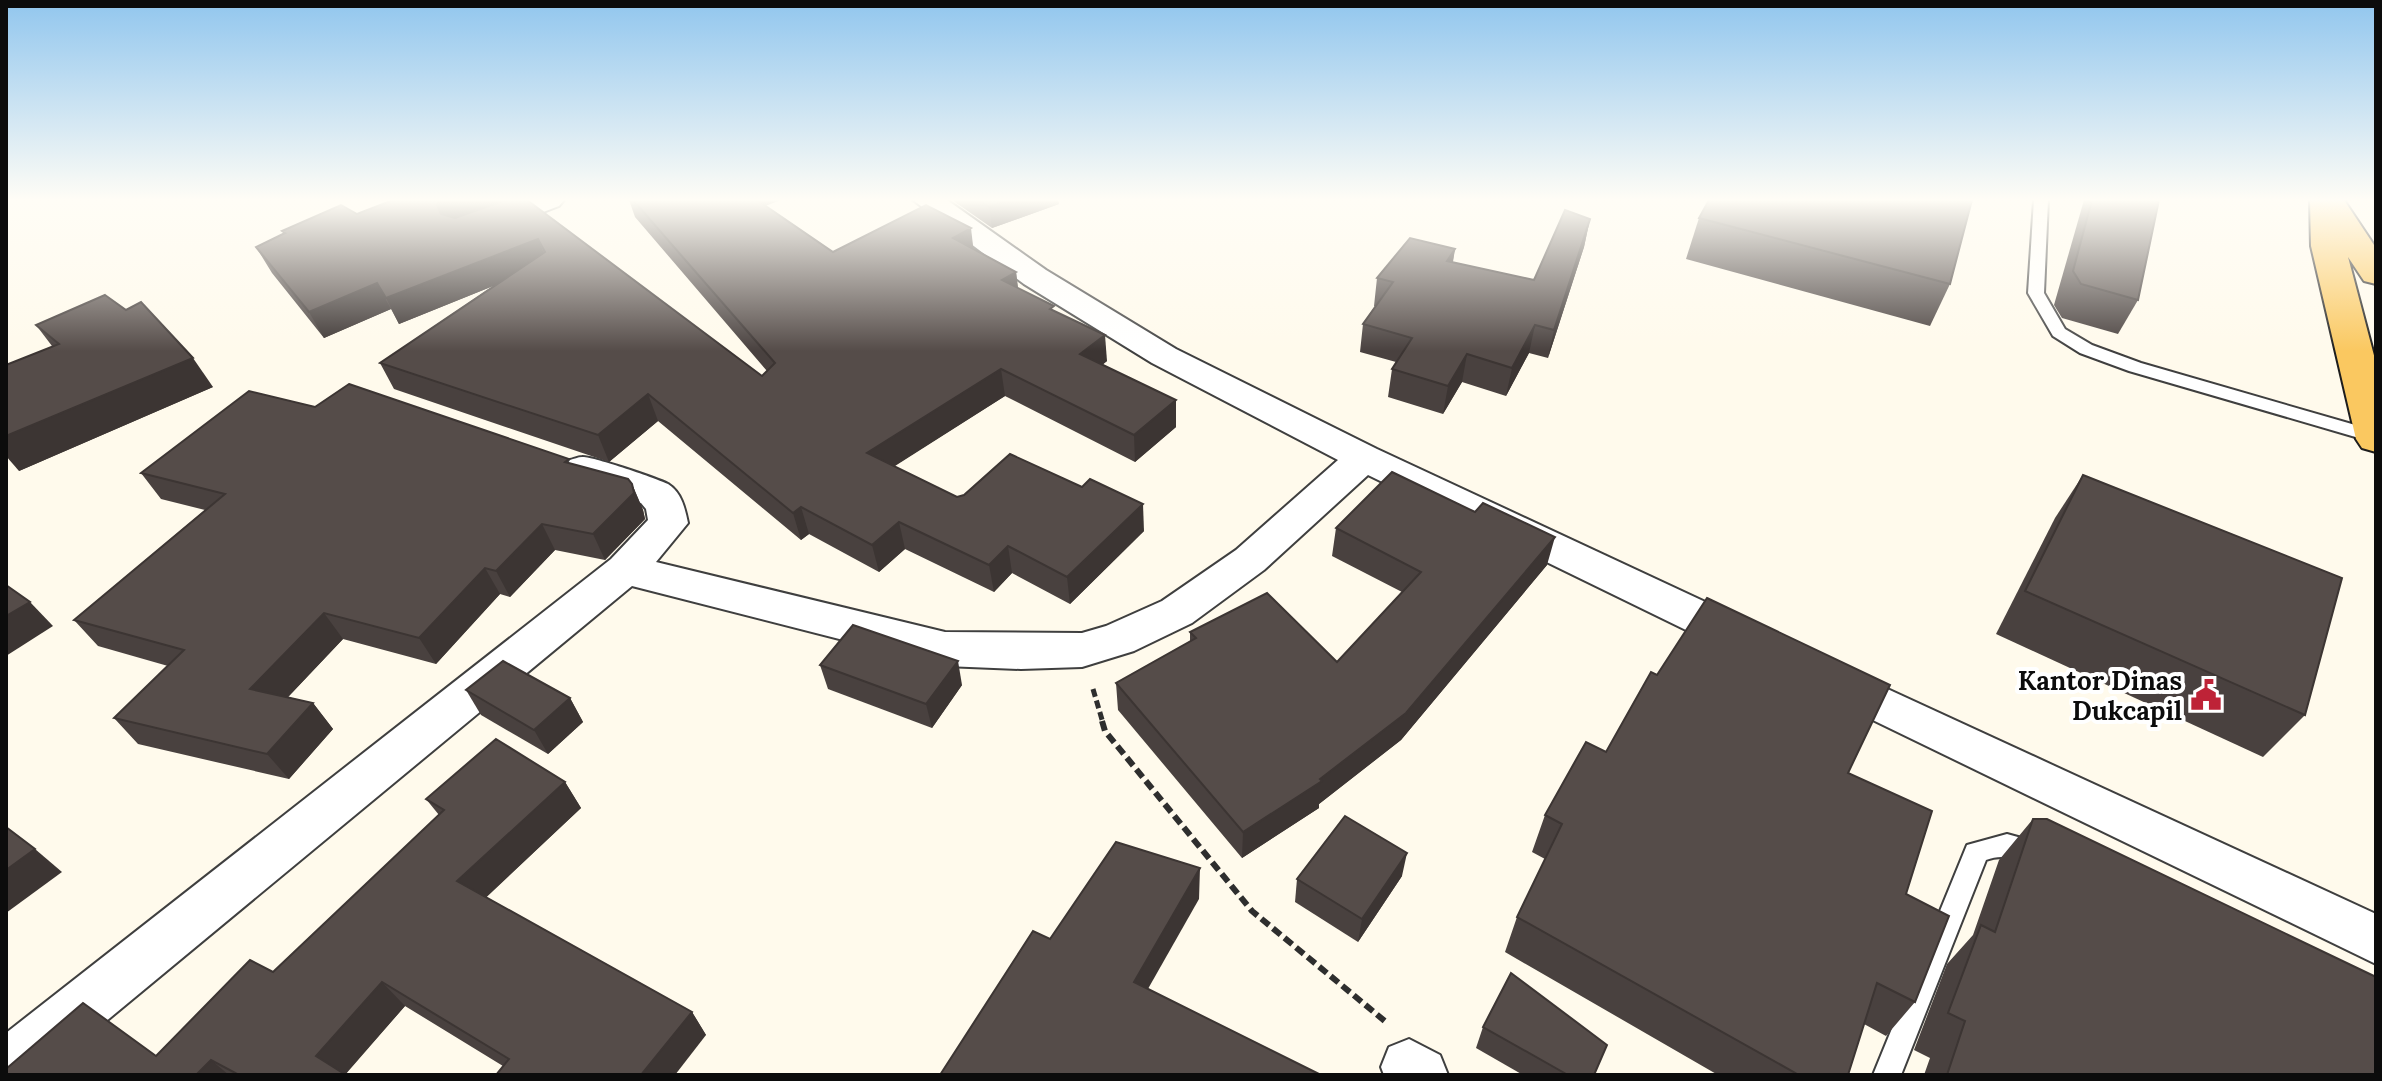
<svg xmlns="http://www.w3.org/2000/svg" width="2382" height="1081" font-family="Lora,serif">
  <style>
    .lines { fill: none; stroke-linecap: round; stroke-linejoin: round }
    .service-casing { stroke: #3f3f3f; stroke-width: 4 }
    .minor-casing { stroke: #3f3f3f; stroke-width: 4 }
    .primary-casing { stroke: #1d1d1d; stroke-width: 4 }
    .path-far1 { stroke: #2e2e2e; stroke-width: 5; stroke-dasharray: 8 4; stroke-linecap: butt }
    .path { stroke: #2e2e2e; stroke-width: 6; stroke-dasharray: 10 5; stroke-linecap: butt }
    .service { fill: #fff; fill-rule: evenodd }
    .minor { fill: #fff; fill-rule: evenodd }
    .primary { fill: #fac860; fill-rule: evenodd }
    .wall { fill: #49413f }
    .shaded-wall { fill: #3c3533 }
    .building { fill: #554c49; stroke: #3c3533; stroke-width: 2 }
    .labels { text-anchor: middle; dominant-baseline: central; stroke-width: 8; stroke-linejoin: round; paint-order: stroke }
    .poi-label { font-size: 26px; font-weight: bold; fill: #0c0c0c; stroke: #fff; text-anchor: end }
  </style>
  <rect width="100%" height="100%" fill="#fffaec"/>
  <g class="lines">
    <defs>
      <g id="service">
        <polygon points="2034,200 2048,200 2044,293 2065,329 2092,345 2141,363 2376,431 2376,443 2129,371 2080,353 2053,336 2028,293"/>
        <path d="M2007 834 2047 845 2050 853 2047 861C2027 868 2010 850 1986 860L1901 1075H1873L1967 845Z"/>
      </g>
      <g id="minor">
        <polygon points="522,200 564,200 559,206 496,230 485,233 474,230 470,224 474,218"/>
        <path d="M913 200H947L1046 270 1176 349 1377 449 1759 627 1766 639 1759 651 1744 655 1729 651 1368 475 1264 570 1192 623 1134 651 1082 667 1021 669 945 666 632 586 41 1075H6V1033L611 559 648 520 646 509 641 503 570 478 564 469 570 460C574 459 578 457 582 457 592 456 658 479 668 484 682 493 685 509 688 523L656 562 945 632 1082 633 1106 626 1162 601 1236 550 1338 460 1152 363 1024 284Z"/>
        <polygon points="1831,663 2376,914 2376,964 1815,692 1809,680 1815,668"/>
        <polygon points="1409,1039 1440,1055 1448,1075 1384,1075 1381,1067 1389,1047"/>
      </g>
      <polygon id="primary" points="2310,200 2344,200 2376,248 2376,284 2364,281 2348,257 2376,363 2376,452 2362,448 2356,439 2311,246"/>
    </defs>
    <use href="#service" class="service-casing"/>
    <use href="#minor" class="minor-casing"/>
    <use href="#primary" class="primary-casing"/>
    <polyline class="path-far1" points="1093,689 1103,723"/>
    <polyline class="path" points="1102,721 1105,731 1252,911 1386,1022"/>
    <use href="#service" class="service"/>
    <use href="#minor" class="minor"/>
    <use href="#primary" class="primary"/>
  </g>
  <g class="wall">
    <polygon points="527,200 762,376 767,371 635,217 629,200 781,200 765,206 833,252 974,249 1016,272 1018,288 1055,312 1107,361 1102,365 1176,427 1135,462 1005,396 894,466 957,497 1144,531 1070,604 1012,573 994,592 905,549 879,572 809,534 801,540 658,421 609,462 394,389 380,363 493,286 399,324 391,309 324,338 272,273 256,247 284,234 282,231 357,214"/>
    <polygon points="952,200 1058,200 1059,204 992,228"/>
    <polygon points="2084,200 2159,200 2138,300 2118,334 2062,318 2054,305"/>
    <polygon points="1699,218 1950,284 1930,326 1686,259"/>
    <polygon points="1590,219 1584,247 1548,358 1529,353 1506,396 1462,382 1443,414 1388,397 1392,369 1396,362 1360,352 1363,324 1375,306 1374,306 1377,278 1455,249 1453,262 1534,280"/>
    <polygon points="36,325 213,387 19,471 52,346"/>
    <polygon points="315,407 571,464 632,484 643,510 645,519 605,560 555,550 510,597 500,594 436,664 343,639 288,697 313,703 333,729 289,779 138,744 114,718 168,666 98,646 74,620 205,510 161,499 141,473"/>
    <polygon points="2083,475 2305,715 2263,757 1996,634 2055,518"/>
    <polygon points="1336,528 1547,565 1401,740 1319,804 1319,808 1242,858 1118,710 1116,683 1190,642 1190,632 1337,662 1402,592 1332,556"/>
    <polygon points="820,665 962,685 932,728 828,689"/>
    <polygon points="466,690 570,698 583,722 548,754 481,715"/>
    <polygon points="1606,752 1848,773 1906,894 1915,1002 1886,1036 1864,1024 1848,1075 1718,1075 1505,952 1517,917 1545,859 1532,852 1545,815"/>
    <polygon points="565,782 581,808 486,897 692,1012 706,1035 503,1066 405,1006 345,1074 346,1075 6,1075 156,1056 273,972 439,815 426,799"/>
    <polygon points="2033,819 2376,1075 1924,1075 1930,1058 1914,1050 1947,964 1973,935 1999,860"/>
    <polygon points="1402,876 1358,942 1295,902 1297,879"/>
    <polygon points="1483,1027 1594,1075 1523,1075 1476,1048"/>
  </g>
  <g class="shaded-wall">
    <polygon points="441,200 506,200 448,230 437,205"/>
    <polygon points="747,200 781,200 750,211"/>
    <polygon points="1008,200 1058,200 1059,204 992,228 989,207"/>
    <polygon points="1590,219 1584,247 1548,358 1554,330"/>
    <polygon points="971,228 974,254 953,238"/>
    <polygon points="538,239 548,264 399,324 386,298"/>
    <polygon points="1455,249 1450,276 1447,261"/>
    <polygon points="1016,272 1019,298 1002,280"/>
    <polygon points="377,283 391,309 324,338 309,312"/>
    <polygon points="1535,325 1529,353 1506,396 1512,368"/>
    <polygon points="1105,335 1107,361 1082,381 1080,354"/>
    <polygon points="1467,354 1462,382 1443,414 1448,386"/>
    <polygon points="193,358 213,387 19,471 6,456 6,436"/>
    <polygon points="1001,369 1005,396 873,480 867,453"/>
    <polygon points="648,394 658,421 609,462 598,435"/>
    <polygon points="1176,400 1176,427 1135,462 1134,435"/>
    <polygon points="632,484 643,510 645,519 605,560 593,534"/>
    <polygon points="1143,504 1144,531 1070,604 1067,577"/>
    <polygon points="801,507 809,534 801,540 793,513"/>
    <polygon points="899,522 905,549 879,572 872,545"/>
    <polygon points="542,524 555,550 510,597 496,571"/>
    <polygon points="1555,537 1547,565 1401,740 1319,804 1319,808 1242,858 1243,832 1320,779"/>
    <polygon points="1008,546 1012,573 994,592 989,565"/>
    <polygon points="485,568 500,594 436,664 419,638"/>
    <polygon points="30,602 53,626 6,656 6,616"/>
    <polygon points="324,613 343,639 271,715 250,689"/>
    <polygon points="958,661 962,685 932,728 926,704"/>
    <polygon points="570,698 583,722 548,754 534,730"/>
    <polygon points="313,703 333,729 289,779 267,754"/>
    <polygon points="565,782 581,808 476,907 457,881"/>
    <polygon points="35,849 62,872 6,913 6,870"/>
    <polygon points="1407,853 1402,876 1358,942 1362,919"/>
    <polygon points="1200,868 1199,899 1136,1010 1134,982"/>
    <polygon points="382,982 405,1006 345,1075 316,1056"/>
    <polygon points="692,1012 706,1035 675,1075 641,1075"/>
    <polygon points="211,1060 229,1075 196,1075"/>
  </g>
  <g class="building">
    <polygon points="393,200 441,200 437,205 441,214 455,218 506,200 527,200 762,376 775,363 633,200 757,200 833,252 926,205 971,228 953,238 1016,272 1002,280 1054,306 1050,309 1105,335 1080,354 1176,400 1134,435 1001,369 867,453 957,497 964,495 1010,454 1082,487 1090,479 1143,504 1067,577 1008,546 989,565 899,522 872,545 801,507 793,513 648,394 598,435 380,363 545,252 538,239 386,298 377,283 309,312 256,247 285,233 282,231 341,205 357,214"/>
    <polygon points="979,200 1008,200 989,207"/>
    <polygon points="1709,200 1972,200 1950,284 1699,218"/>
    <polygon points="2092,200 2159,200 2138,300 2081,284 2073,271"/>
    <polygon points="1565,210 1590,219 1554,330 1535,325 1512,368 1467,354 1448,386 1392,369 1412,338 1363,324 1393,282 1377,278 1410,238 1455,249 1447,261 1534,280"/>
    <polygon points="105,295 126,310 141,302 193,358 6,436 6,365 59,344 36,325"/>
    <polygon points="349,384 569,459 565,462 628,479 632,484 634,493 593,534 542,524 496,571 485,568 419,638 324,613 250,689 313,703 267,754 114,718 184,650 74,620 225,494 141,473 249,391 315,407"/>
    <polygon points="1392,472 1475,512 1483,503 1555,537 1406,713 1320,779 1322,781 1243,832 1116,683 1196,638 1190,632 1267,593 1337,662 1421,572 1336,528"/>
    <polygon points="2083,475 2342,578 2305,715 2025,591"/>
    <polygon points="6,585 30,602 6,616"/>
    <polygon points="1707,598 1890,685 1848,773 1932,811 1906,894 1949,916 1915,1002 1877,983 1848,1075 1799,1075 1517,917 1562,824 1545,815 1586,742 1606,752 1651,672 1657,675"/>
    <polygon points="853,625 958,661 926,704 820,665"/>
    <polygon points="503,661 570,698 534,730 466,690"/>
    <polygon points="496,739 565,782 457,881 692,1012 641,1075 496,1075 509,1059 382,982 316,1056 346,1075 239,1075 211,1060 196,1075 6,1075 6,1069 83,1003 156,1056 250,960 273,972 444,810 426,799"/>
    <polygon points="1345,816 1407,853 1362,919 1297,879"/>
    <polygon points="2033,819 2047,819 2376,977 2376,1075 1947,1075 1965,1021 1948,1013 1981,925 1995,932"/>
    <polygon points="6,827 35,849 6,870"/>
    <polygon points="1116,842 1200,868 1134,982 1321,1075 940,1075 1033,931 1050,939"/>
    <polygon points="1511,973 1607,1045 1594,1075 1568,1075 1483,1027"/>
  </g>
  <linearGradient id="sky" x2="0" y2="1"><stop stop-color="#91c6ee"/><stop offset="0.57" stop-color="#fffdf6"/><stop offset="1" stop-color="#fffdf6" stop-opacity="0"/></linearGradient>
  <rect width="2382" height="351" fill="url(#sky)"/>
  <defs>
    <symbol id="civic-bare" viewBox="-9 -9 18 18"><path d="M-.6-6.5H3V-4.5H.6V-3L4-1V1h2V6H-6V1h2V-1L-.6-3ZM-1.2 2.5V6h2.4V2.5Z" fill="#be2337" stroke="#fff" stroke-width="2.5" paint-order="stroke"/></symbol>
  </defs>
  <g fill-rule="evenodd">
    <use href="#civic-bare" x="2184" y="673" width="44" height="44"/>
  </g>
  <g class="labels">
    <g class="poi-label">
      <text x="2182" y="680">Kantor Dinas<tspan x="2182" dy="30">Dukcapil</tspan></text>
    </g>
  </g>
  <rect width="2382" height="1081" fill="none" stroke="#0c0c0c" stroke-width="16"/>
</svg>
